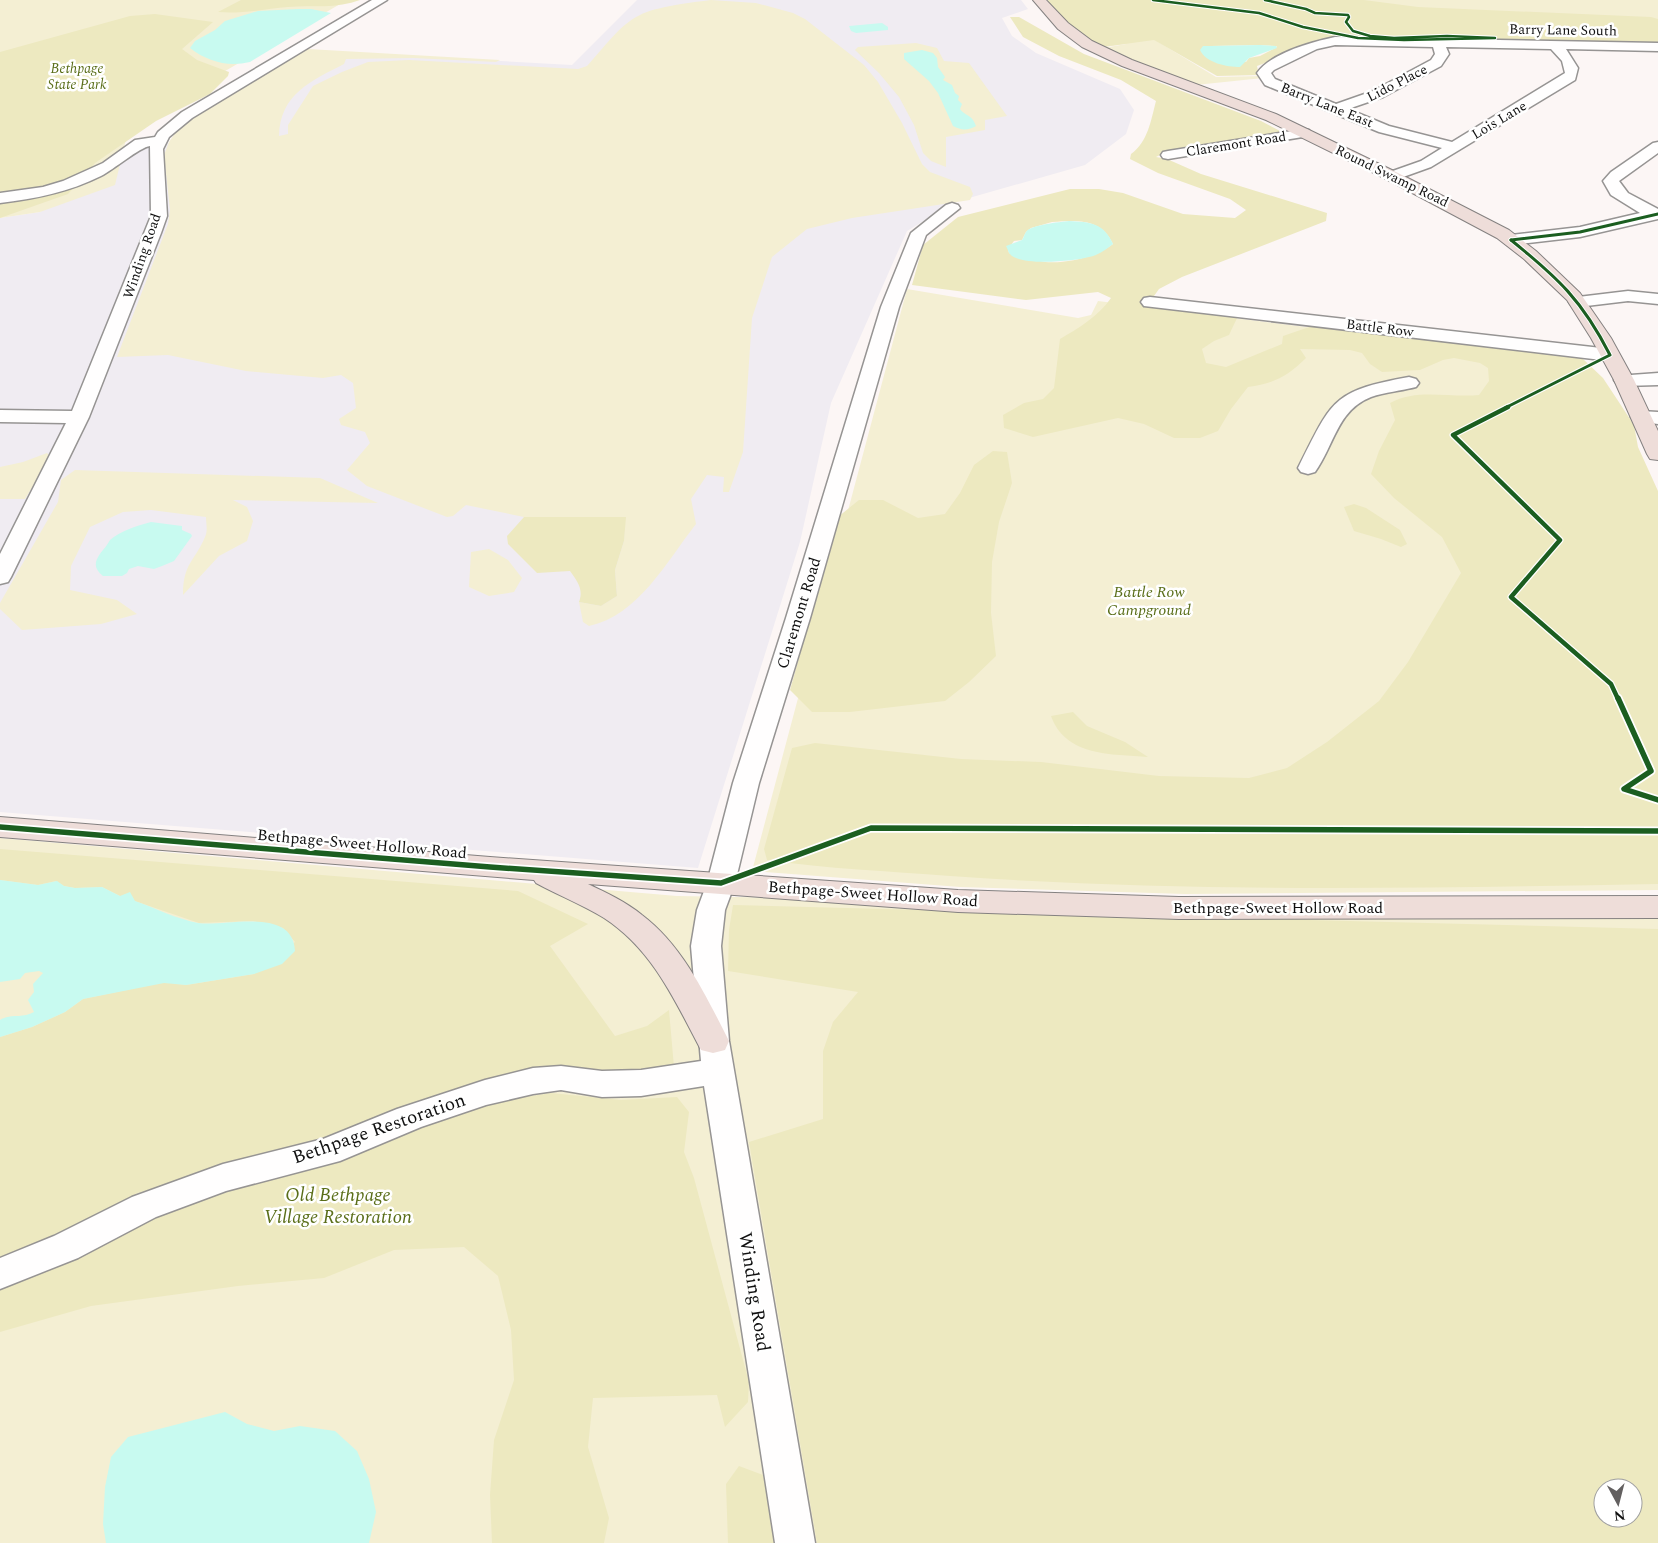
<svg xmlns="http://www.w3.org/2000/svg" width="1658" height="1543" font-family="Spectral,serif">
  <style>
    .industrial { fill: #f0ecf2 }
    .green { fill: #f4efd3; fill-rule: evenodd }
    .forest { fill: #ede9c0; fill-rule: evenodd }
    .water { fill: #c8faf0 }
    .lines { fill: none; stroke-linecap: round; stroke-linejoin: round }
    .minor-casing { stroke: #969493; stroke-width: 3 }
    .major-casing { stroke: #848180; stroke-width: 2 }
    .minor { fill: #fffefe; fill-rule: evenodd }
    .major { fill: #eeddd9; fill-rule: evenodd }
    .cycleway-far3-casing { stroke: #fff; stroke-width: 4.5 }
    .cycleway-far2-casing { stroke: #fff; stroke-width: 5 }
    .cycleway-far1-casing { stroke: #fff; stroke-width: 7 }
    .cycleway-casing { stroke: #fff; stroke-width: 9 }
    .cycleway-far3 { stroke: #1b5e20; stroke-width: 2.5 }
    .cycleway-far2 { stroke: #1b5e20; stroke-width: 3 }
    .cycleway-far1 { stroke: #1b5e20; stroke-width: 4.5 }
    .cycleway { stroke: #1b5e20; stroke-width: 5.5 }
    .labels { text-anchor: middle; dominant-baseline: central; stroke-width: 5; stroke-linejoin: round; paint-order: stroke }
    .far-street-label { font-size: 14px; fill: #101010; stroke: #fff }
    .far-park-label { font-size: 14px; font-style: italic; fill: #5a6e19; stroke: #fff }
    .park-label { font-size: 16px; font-style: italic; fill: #5a6e19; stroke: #fff }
    .street-label { font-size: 16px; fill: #101010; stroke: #fff }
    .near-street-label { font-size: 19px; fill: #101010; stroke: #fff }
    .near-park-label { font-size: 19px; font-style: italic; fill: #5a6e19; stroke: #fff }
  </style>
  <rect width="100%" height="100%" fill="#fcf6f5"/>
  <polygon class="industrial" points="637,0 1021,0 1028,9 1002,18 1012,36 1036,53 1120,89 1134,110 1126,134 1085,165 955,202 907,231 831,403 800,542 698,868 0,812 0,218 40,212 124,148 179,142 307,50 572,65"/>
  <g class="green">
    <polygon points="0,0 347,0 167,105 128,131 115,185 40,212 0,218"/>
    <path d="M711 0 756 3 793 13 805 19 864 65 878 82 902 123 922 164 930 172 970 187 973 194 970 200 852 218 807 229 772 257 752 318 743 452 729 492H723L724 477 707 475 691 499 696 524C667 561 638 616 589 626L583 622 579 602 601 606 617 596 615 570 624 541 625 517H524L466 505 453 516 447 517 367 486 347 470 370 443 365 432 341 425 339 419 356 408 353 383 341 375 323 378 246 371 168 355 117 357 168 224 170 210 164 155 169 142 178 129 196 115 308 49 500 60 496 62 413 58 346 59 344 64C311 81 280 94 279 136L288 134V125L313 86 342 72 368 62 409 60 578 69 587 66C603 49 619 25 640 15 654 7 694 2 711 0Z"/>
    <polygon points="1048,0 1658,0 1658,45 1155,40 1216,77 1262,76 1263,78 1186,86 1098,49 1126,44 1088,49"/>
    <polygon points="916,43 937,48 944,61 969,63 1007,116 985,120 985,130 946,137 946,167 931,161 923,153 914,125 899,97 879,73 855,50 858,47"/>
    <polygon points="907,289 1078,318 1091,315 1098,301 1578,361 1658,526 1658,890 1185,894 960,887 752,871"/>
    <polygon points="47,453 51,457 25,499 0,499 0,467 23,462"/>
    <path d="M75 470 320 478 378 503 233 500 247 507 253 521 247 541 219 556 183 595C183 563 195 561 205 537 208 531 206 523 206 517L151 510 123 512 90 527 71 566 70 590 117 600 137 614 101 624 22 630 0 609V603L58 502 61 480Z"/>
    <polygon points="489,549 508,560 522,578 514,592 489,596 469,587 471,552"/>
    <path d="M0 838 677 896 1658 912V1543H0ZM1603 1488H1633V1518H1603Z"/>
  </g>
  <g class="forest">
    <path d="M241 0H360C337 9 312 5 288 7 265 9 241 14 218 12Z"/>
    <path d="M1048 0H1364L1418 7 1651 17 1658 19V45L1328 39 1257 66 1259 75 1217 76 1154 40 1088 49 1064 34 1052 22ZM1260 45 1276 46 1277 47 1260 56 1249 58 1246 62 1211 46Z"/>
    <polygon points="155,14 213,22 182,49 197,60 229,72 228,76 210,94 156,121 95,163 68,194 0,218 0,52 130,16"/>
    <path d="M1010 17H1019L1084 54 1261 121 1282 132 1281 134 1160 155 1156 157 1167 159 1201 174 1327 213 1326 221 1182 277 1159 289 1154 296 1142 304 1238 316 1229 335 1214 341 1202 349 1206 363 1226 367 1282 344 1283 336 1315 325 1567 354 1583 359 1603 378 1634 425 1638 447 1658 491V884C1422 888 1186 893 950 876 888 871 827 869 767 860L764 849 792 748 815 743 961 759 1041 762 1159 776 1249 778 1287 768 1327 742 1379 701 1408 662 1461 573 1442 537 1394 498 1371 474 1379 451 1395 420 1390 403C1417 388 1449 398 1479 395L1489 381 1488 368 1480 363 1454 358 1443 360 1420 370 1382 372 1370 364 1362 353 1350 350 1300 349 1306 358C1288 376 1273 384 1248 387L1231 409 1218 431 1200 438H1174L1144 424 1118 418 1033 437 1004 428 1003 415 1024 403 1043 399 1054 388 1060 339C1077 329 1099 316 1111 298L1098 292 1026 300 912 285 923 245 958 217 1070 189H1099L1123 193 1183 214 1235 218 1246 210 1230 199 1158 173 1130 159 1131 154C1148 142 1151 120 1156 101L1121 80 1059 56 1023 37ZM1052 222C1077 220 1101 218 1113 244 1096 257 1066 264 1045 262 1033 260 1021 256 1009 253L1008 249 1014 241 1022 240 1026 232 1031 228Z"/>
    <polygon points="993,451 1007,452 1012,483 999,522 992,562 991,613 996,656 969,682 945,701 850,712 812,712 790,690 838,517 859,500 883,500 918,518 945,514 960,493 974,465"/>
    <polygon points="1354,504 1366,508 1400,530 1407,544 1401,547 1381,539 1354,531 1344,507"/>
    <path d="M524 517H626L624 541 615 570 617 596 601 606 579 602C584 589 577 581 570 571L537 573 508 544 507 536Z"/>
    <path d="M1073 712 1087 726 1125 742 1148 757C1112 754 1066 757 1051 716Z"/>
    <polygon points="0,849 518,891 588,924 550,946 615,1036 647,1026 669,1010 674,1067 657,1074 471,1086 315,1142 137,1193 41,1252 0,1258 0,1037 32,1027 65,1012 83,999 164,982 186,985 254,974 295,942 283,928 253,921 199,923 120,896 102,887 75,888 64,886 56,881 38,885 0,880"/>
    <path d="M733 905 1658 929V1543H817L749 1142 823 1119V1051L833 1022 858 992 728 971 729 930ZM1603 1488H1633V1518H1603Z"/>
    <polygon points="551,1093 621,1100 677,1097 689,1112 684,1152 694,1178 749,1382 748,1402 725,1427 717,1395 593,1398 588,1447 609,1518 604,1543 492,1543 490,1495 494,1440 514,1380 511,1330 498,1276 464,1247 394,1250 324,1278 238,1286 91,1306 0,1332 0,1287 146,1218 183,1204 335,1162 415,1126 485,1103"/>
    <polygon points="739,1466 763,1475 775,1543 728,1543 726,1484"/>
  </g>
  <g class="water">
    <path d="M298 9H311L331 13 250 62C228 67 208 62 190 48L195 41 215 30 225 21 258 11Z"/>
    <polygon points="882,23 888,27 888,30 856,33 851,31 849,26"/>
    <path d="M1260 45 1276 46 1277 48 1249 58 1240 67C1227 67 1206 63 1200 50L1203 46H1211Z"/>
    <path d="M922 50 933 53 937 58 938 67 945 77 943 80 952 85 955 93 959 96 958 100 962 104 960 109C966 117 972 114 976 126 969 130 962 131 953 126L938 93 929 81 904 59V53Z"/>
    <path d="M1069 221C1090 222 1104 223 1113 244 1105 250 1099 255 1089 257 1074 261 1019 267 1009 253 1008 250 1007 248 1006 246L1022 240C1024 237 1024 235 1026 232 1030 225 1060 222 1069 221Z"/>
    <path d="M151 522 182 526V530L191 534 192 536 174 561 162 566 154 569 138 566 129 569 127 573 122 576H103C92 567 95 560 103 550 106 547 108 543 110 540 122 530 137 526 151 522Z"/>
    <path d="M0 880 38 885 57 881 64 886 75 888 102 887 120 896 130 892 135 901C155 908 177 919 198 923 225 927 293 906 295 951L282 964 254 974 186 985 164 983 83 999 65 1012 32 1027 0 1037V1020C11 1013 22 1019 34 1012L28 1000 34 992 33 984 43 973 39 971 25 973 20 979 0 982Z"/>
    <polygon points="225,1412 247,1424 274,1431 300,1426 335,1431 357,1451 369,1479 376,1512 369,1543 106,1543 103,1524 105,1487 111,1457 128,1437"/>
  </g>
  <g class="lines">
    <defs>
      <g id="minor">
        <path d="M372 0H387L192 118 169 137 163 149 167 216 161 233 89 417 11 577 8 582 0 584V554L66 423 0 422V410L72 411 151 216 150 146C140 147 113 170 101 176 69 192 35 199 0 203V193L43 187 63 181 103 163 135 140 155 137 158 132 182 112Z"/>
        <path d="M1335 37 1658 43V51L1566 49 1578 68 1575 80 1431 167 1392 181 1387 179 1384 176 1387 173 1421 161 1442 148 1379 132 1265 85 1257 73C1271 53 1312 42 1335 37ZM1335 45 1433 47 1435 54 1431 60 1373 91 1336 104 1275 79 1271 73 1274 70 1317 49ZM1446 47 1551 49 1562 61 1565 73 1452 142 1389 126 1348 109 1383 97 1441 66 1449 54Z"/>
        <polygon points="1304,129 1309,130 1311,133 1309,136 1168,159 1163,158 1161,155 1163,152 1168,151"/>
        <polygon points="1658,142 1658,153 1619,181 1628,193 1658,209 1658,219 1580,237 1511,245 1505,243 1503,240 1505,237 1511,235 1580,227 1640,213 1611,195 1603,181 1611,172 1653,143"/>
        <polygon points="952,203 958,205 960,208 926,235 899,307 810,618 759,783 735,883 725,910 721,946 729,1041 815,1543 775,1543 704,1086 641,1096 602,1097 561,1090 533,1094 486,1105 421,1127 340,1161 226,1191 156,1217 78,1258 0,1289 0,1258 54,1236 132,1197 223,1164 323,1139 397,1109 485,1080 533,1068 561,1066 602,1071 641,1070 701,1061 691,946 697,910 707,883 733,783 786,618 881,307 911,233 946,205"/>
        <polygon points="1628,291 1658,294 1658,304 1628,301 1578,307 1572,306 1569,302 1572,298 1578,297"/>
        <polygon points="1150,297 1610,349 1617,351 1619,355 1617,359 1610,361 1144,306 1141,302 1144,298"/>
        <polygon points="1658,373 1658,385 1624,386 1617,384 1614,380 1617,376"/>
        <path d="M1409 377 1416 379 1419 383 1416 387C1401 391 1385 392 1371 397 1337 410 1334 446 1315 472L1308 474 1301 472 1298 468C1332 401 1331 391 1409 377Z"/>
        <polygon points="1641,411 1658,412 1658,424 1634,421 1631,417 1634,413"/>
      </g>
      <g id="major">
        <polygon points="1033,0 1046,0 1068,23 1092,41 1132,60 1276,114 1398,173 1509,230 1536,251 1580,293 1611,338 1634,380 1658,431 1658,460 1650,459 1647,454 1614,380 1591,338 1567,300 1524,259 1497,238 1386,179 1266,120 1122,66 1082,47 1058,29"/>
        <path d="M0 817 490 857 958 890 1179 897 1658 896V918L1179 919 958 912 588 884C607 893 626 902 642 915 683 946 706 996 729 1041L725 1050 713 1053 701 1050C675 1001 653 950 604 918 583 905 558 895 536 883L534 880 0 837Z"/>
      </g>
    </defs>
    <use href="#minor" class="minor-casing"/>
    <use href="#major" class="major-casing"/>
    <use href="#minor" class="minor"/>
    <use href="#major" class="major"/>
    <defs>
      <polyline id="cycleway-far3" points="1153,0 1259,13 1303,27 1358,38 1404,40 1495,38 1447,36 1394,38 1370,36 1353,31 1346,22 1349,17 1348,15 1315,13 1306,9 1265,0"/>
      <g id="cycleway-far2">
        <polyline points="1511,240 1580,232 1658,214"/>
        <path d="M1505 408 1610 355C1582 300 1558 278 1511 240"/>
      </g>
      <polyline id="cycleway-far1" points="1508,407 1453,435 1560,540 1511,597 1611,684 1618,699"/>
      <g id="cycleway">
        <polyline points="1618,698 1651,771 1624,789 1658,800"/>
        <polyline points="0,827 490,867 721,883 871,828 1658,831"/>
      </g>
    </defs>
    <use href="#cycleway-far3" class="cycleway-far3-casing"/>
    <use href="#cycleway-far2" class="cycleway-far2-casing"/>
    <use href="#cycleway-far1" class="cycleway-far1-casing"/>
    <use href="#cycleway" class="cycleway-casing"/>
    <use href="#cycleway-far3" class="cycleway-far3"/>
    <use href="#cycleway-far2" class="cycleway-far2"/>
    <use href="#cycleway-far1" class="cycleway-far1"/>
    <use href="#cycleway" class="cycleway"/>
  </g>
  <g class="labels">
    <g class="far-street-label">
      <text transform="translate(1563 30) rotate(1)">Barry Lane South</text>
      <text transform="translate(1397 83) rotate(-27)">Lido Place</text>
      <text transform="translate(1327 105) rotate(22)">Barry Lane East</text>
      <text transform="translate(1499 120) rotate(-31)">Lois Lane</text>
      <text transform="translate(1236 144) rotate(-9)">Claremont Road</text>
      <text transform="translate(1392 176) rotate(26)">Round Swamp Road</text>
      <text transform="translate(142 256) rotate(-71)">Winding Road</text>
      <text transform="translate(1380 328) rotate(7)">Battle Row</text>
    </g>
    <g class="far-park-label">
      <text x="77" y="68">Bethpage<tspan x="77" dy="16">State Park</tspan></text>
    </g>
    <g class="park-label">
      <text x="1149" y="592">Battle Row<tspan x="1149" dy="18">Campground</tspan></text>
    </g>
    <g class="street-label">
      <text transform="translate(799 613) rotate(-73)">Claremont Road</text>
      <text transform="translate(362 844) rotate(5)">Bethpage-Sweet Hollow Road</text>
      <text transform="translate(873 894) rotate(4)">Bethpage-Sweet Hollow Road</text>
      <text x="1278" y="908">Bethpage-Sweet Hollow Road</text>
    </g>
    <g class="near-street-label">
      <text transform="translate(379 1129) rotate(-19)">Bethpage Restoration</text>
      <text transform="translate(754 1292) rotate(81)">Winding Road</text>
    </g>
    <g class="near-park-label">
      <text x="338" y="1195">Old Bethpage<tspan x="338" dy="22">Village Restoration</tspan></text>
    </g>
  </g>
  <g transform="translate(1618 1503) rotate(173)"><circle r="24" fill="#ffffff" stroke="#9f9f9f"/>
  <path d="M0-4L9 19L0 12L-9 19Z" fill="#636060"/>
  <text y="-8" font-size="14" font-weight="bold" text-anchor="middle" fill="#101010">N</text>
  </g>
</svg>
